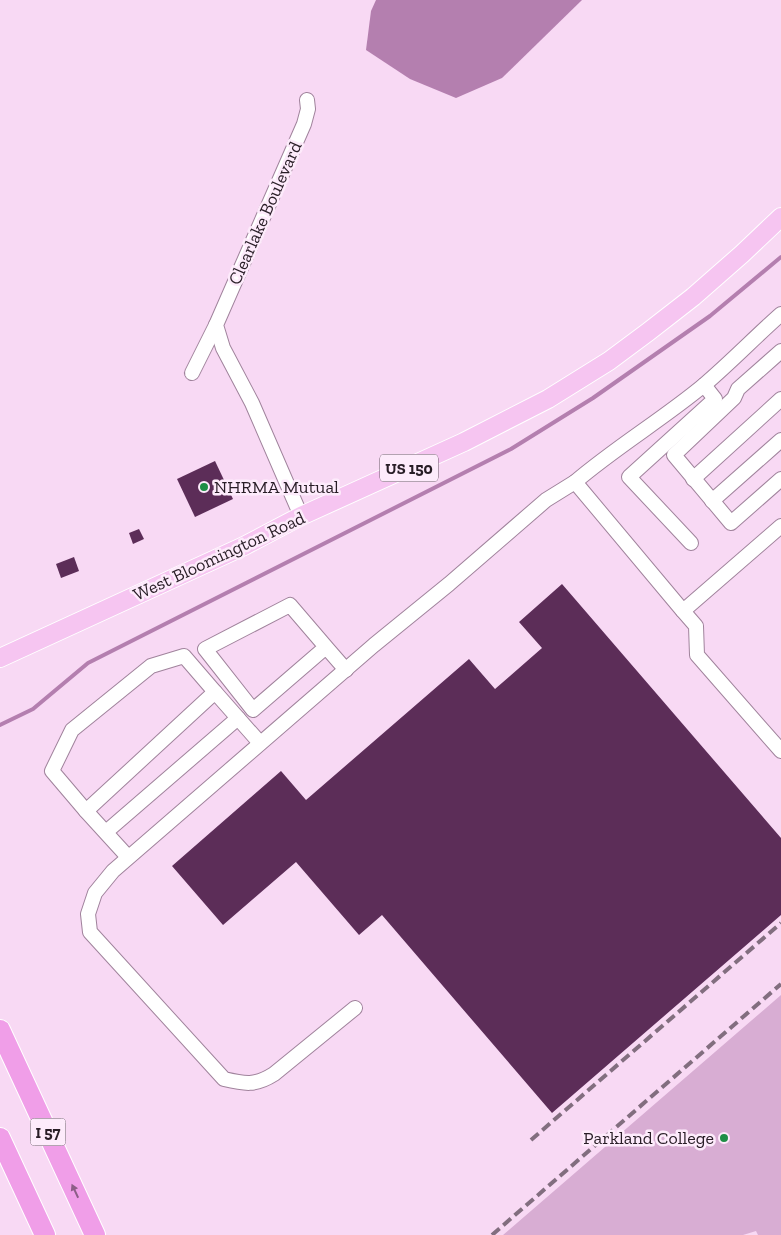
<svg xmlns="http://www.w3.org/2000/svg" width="781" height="1235" font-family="'Zilla Slab',serif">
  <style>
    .green { fill: #d8add3 }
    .water { fill: #b47faf }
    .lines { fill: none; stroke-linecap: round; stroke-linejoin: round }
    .stream { stroke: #b47faf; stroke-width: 4 }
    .building { fill: #5c2d58 }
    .minor-casing { stroke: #a0839c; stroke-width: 16 }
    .major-casing { stroke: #fff; stroke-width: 20 }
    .highway-casing { stroke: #fff; stroke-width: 22 }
    .minor { stroke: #fff; stroke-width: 14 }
    .major { stroke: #f6c5f1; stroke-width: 18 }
    .highway { stroke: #f09ee8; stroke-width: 20 }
    .rail { stroke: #826e7f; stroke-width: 4; stroke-dasharray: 10 5; stroke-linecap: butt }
    .oneway { fill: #8c5e87 }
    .poi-dot { fill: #1e8e46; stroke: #fdebfb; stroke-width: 2 }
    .labels { text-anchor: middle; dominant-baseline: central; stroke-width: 5; stroke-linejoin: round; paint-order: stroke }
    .shield { fill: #fdebfb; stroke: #685b66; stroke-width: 1 }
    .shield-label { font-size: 16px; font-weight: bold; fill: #281d26 }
    .street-label { font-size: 18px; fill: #281d26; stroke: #fdebfb }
    .poi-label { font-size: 18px; fill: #281d26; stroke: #fdebfb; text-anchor: start }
  </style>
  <rect width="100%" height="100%" fill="#f8d9f4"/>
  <polygon class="green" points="781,995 781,1235 758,1235 756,1231 743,1235 503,1235"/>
  <polygon class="water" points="376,0 582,0 502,78 456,98 410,79 366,50 371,11"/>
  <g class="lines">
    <polyline class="stream" points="0,725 33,709 88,663 511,449 593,398 710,316 781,257"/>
  </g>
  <g class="building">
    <polygon points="215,461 233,499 195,517 177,479"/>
    <polygon points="139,529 144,539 133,544 129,533"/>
    <polygon points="74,557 79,571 61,578 56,564"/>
    <polygon points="562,584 781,838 781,915 552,1113 382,915 359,935 296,862 223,925 172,866 281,771 306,800 469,659 495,689 542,648 519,622"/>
  </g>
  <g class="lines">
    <defs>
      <g id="minor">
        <path d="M781 314C755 337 731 362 704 385 663 419 616 447 575 482L683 611 781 526"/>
        <polyline points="781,351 738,389 734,398 674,455 731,523 781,479"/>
        <polyline points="192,373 216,325"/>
        <polyline points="693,479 781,399"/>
        <polyline points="712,501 781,440"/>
        <polyline points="301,516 252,403 223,348 216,325 304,124 308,109 307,100"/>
        <polyline points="691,543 629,477 715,399 704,385"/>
        <polyline points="683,611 696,626 697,655 781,751"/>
        <polyline points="326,647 290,605 205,649 253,710 326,647 346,670"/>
        <polyline points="86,811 52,771 72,730 151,666 184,656 215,692"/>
        <polyline points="106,832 238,718"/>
        <polyline points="128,857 86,811 215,692 260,743"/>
        <path d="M355 1008 274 1074C255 1086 245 1084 224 1079L90 932 88 914 95 893 113 871 374 645 449 584 546 500 575 482"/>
      </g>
      <polyline id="major" points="0,658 244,546 301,516 464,442 548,399 609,361 648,332 693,297 742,254 781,217"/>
      <g id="highway">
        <polyline points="0,1030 95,1235"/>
        <polyline points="0,1138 45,1235"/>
      </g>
    </defs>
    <use href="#minor" class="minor-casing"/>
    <use href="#major" class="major-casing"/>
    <use href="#highway" class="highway-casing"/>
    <use href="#minor" class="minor"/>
    <use href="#major" class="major"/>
    <use href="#highway" class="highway"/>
    <g class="rail">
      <polyline points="531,1140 781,923"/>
      <polyline points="492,1235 781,984"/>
    </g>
  </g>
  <defs><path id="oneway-solid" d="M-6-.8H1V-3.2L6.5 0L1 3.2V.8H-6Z" transform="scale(1.25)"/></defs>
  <use class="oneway" href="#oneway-solid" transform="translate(75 1191) rotate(-115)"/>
  <g class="poi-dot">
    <circle cx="204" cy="487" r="5"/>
    <circle cx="724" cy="1138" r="5"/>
  </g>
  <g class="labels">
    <g class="shield">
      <rect x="380" y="454.5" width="58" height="27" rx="4"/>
      <rect x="30.5" y="1118.5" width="35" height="27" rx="4"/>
    </g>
    <g class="shield-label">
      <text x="409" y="468">US 150</text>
      <text x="48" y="1132">I 57</text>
    </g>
    <g class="street-label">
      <text transform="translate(265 213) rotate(-66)">Clearlake Boulevard</text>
      <text transform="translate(219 556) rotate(-25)">West Bloomington Road</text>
    </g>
    <g class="poi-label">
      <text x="214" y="487">NHRMA Mutual</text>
      <text x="714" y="1138" text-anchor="end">Parkland College</text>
    </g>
  </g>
</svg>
